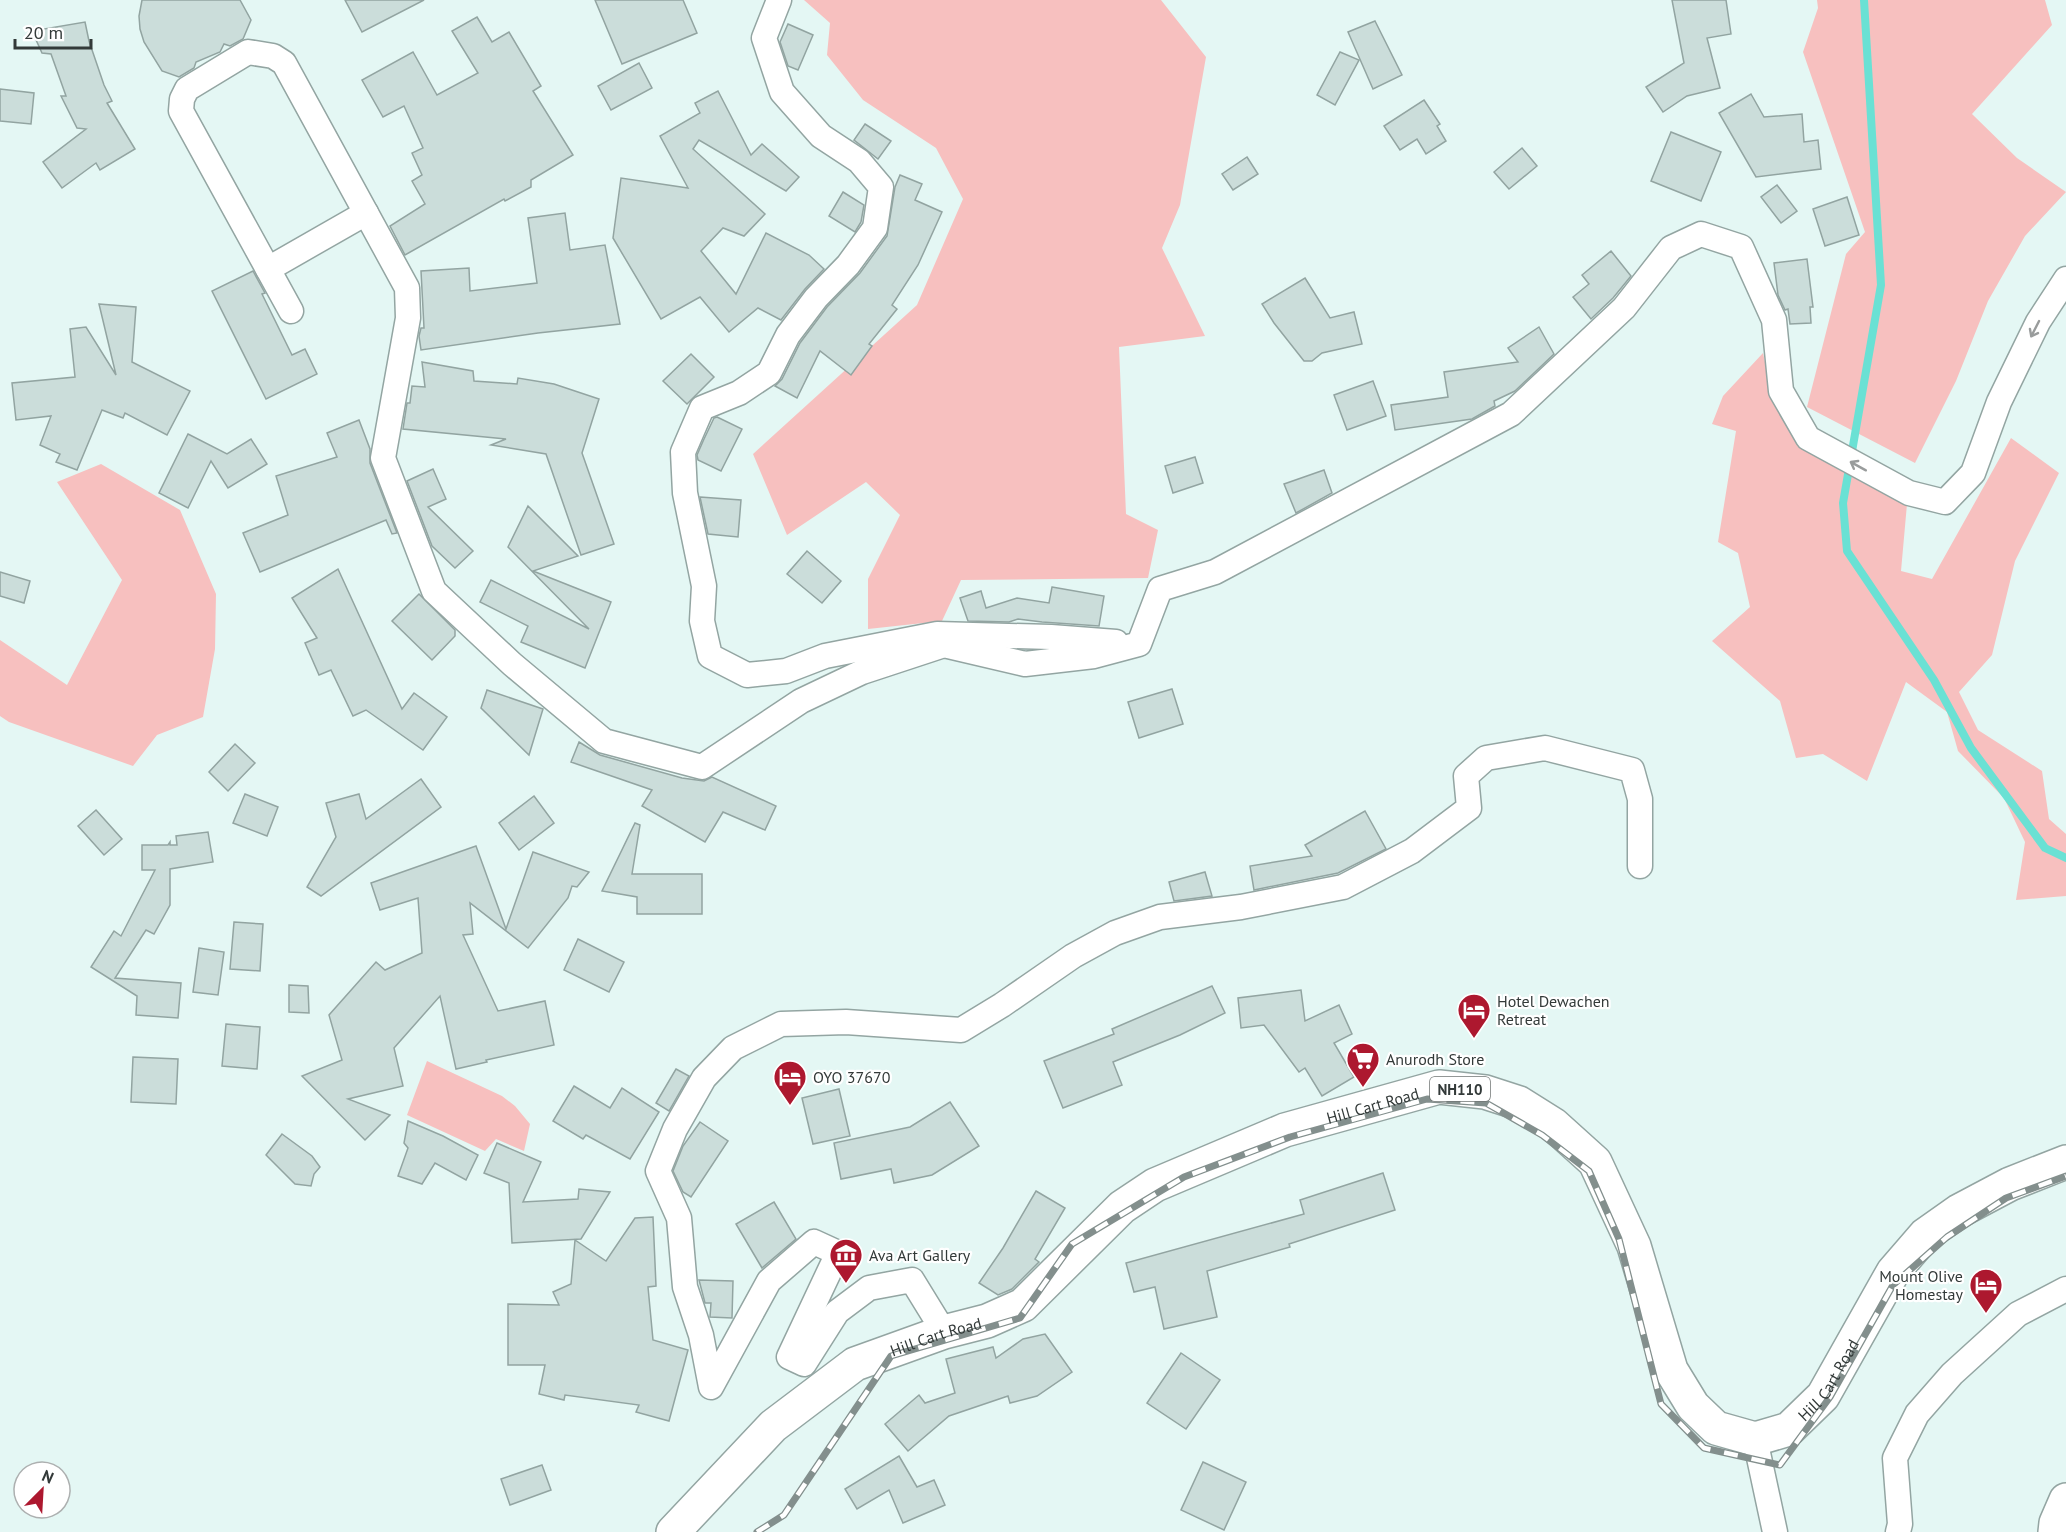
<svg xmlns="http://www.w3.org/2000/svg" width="2066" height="1532" font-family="'PT Sans',sans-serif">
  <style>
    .green { fill: #f7c0bf }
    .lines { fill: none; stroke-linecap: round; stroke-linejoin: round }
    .stream { stroke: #6ae1d4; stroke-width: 8 }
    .building { fill: #cbddda; stroke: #92a4a1; stroke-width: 1.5 }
    .street-casing { stroke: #93a5a2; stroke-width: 27 }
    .secondary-casing { stroke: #93a5a2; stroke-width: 36 }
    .highway-casing { stroke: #93a5a2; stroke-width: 36 }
    .street { stroke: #fff; stroke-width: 24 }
    .secondary { stroke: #fff; stroke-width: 33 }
    .highway { stroke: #fff; stroke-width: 33 }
    .rail-casing { stroke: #838f8d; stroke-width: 7 }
    .rail { stroke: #fff; stroke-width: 4.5; stroke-dasharray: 14; stroke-linecap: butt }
    .oneway { stroke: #999c9c }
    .labels { text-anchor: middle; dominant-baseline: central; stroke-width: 4.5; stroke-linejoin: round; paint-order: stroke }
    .shield { fill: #fff; stroke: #707574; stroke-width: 1.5 }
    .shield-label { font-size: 15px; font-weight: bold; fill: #333a39 }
    .poi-label { font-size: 16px; fill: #333a39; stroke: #fff; text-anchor: start }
    .street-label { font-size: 16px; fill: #333a39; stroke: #fff }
  </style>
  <rect width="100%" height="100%" fill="#e4f7f4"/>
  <g class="green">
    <polygon points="804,0 1161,0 1206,57 1180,205 1162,248 1205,336 1119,347 1126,514 1158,530 1148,578 961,580 942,621 868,629 868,579 900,515 866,482 787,535 753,454 917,305 963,199 936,148 863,100 827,55 830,23"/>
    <polygon points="1817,0 2045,0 2052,25 1972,114 2017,158 2066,192 2025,236 1988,301 1956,381 1915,463 1807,407 1846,254 1865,232 1803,52 1818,8"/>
    <polygon points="1763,353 1772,395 1907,504 1901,571 1932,579 2011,438 2059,473 2015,561 1992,655 1959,692 1978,730 2042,771 2049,819 2066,834 2066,896 2016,900 2025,842 2004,798 1958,751 1947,712 1906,682 1867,781 1823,754 1796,758 1780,701 1712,641 1750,607 1738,553 1718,542 1736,431 1712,424 1723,396"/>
    <polygon points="101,464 180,510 216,594 215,649 203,717 157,735 133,766 9,722 0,716 0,640 67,685 122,580 57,482"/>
    <polygon points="427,1061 502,1096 515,1106 530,1124 524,1151 496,1139 485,1151 407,1115"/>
  </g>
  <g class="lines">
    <polyline class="stream" points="1864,0 1881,285 1843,503 1847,551 1934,680 1971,748 2045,848 2066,858"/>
  </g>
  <g class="building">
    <polygon points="142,0 240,0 251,20 243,39 230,46 224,44 220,52 196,62 194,68 179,77 162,71 144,42 140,29 139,16"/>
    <polygon points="345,0 424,0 362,32"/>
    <polygon points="595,0 683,0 697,33 622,64"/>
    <polygon points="1672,0 1726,0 1731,34 1707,38 1720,88 1687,96 1663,112 1646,87 1684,63"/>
    <polygon points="477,17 492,42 509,32 541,86 533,91 573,155 531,180 531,187 505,201 504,199 405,255 390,226 425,204 412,181 422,175 412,153 423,148 404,106 383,117 362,80 413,52 437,95 478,73 452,31"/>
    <polygon points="1375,21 1402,75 1373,89 1348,32"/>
    <polygon points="85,22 89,41 104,85 112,101 107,103 135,149 100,170 96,163 62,188 43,162 86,129 77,128 61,96 66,96 51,54 42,53 32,31"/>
    <polygon points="788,24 813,35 798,70 788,66 780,42"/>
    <polygon points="1340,52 1359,60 1335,105 1317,95"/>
    <polygon points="639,63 652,88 611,110 598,86"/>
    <polygon points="0,89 34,93 31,124 0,121"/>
    <polygon points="718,91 751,155 762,144 799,177 786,191 699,140 693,149 765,214 744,236 723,228 701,251 736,294 766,233 809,255 824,269 805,289 781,320 758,308 729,332 700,297 661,319 613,238 621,178 688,188 660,136 700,113 695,103"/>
    <polygon points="1751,94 1764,117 1802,114 1804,142 1818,140 1821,169 1756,177 1719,113"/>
    <polygon points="1424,100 1440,124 1437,126 1446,141 1426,154 1417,139 1400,150 1384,126"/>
    <polygon points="865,124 891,141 878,159 854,140"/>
    <polygon points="1671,132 1721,152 1701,201 1651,181"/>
    <polygon points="1522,148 1537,166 1509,189 1494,172"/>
    <polygon points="1247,157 1258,174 1233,190 1222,174"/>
    <polygon points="900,175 922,184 915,200 942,212 918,265 892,305 897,309 869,344 872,346 851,375 820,351 797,398 775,386 782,379 800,343 827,307 860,273 887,236 895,187"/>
    <polygon points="1777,185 1797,211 1781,223 1761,197"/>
    <polygon points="843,192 864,205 861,222 855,232 829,216"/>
    <polygon points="1847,197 1859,235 1825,246 1813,209"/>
    <polygon points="565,213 570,250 605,245 620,324 538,333 421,350 419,336 421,328 424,328 421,271 469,268 470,291 537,283 528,218"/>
    <polygon points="1611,251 1631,276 1613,298 1591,319 1573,297 1589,284 1582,275"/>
    <polygon points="1807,259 1813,307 1810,307 1811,323 1790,324 1788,309 1785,310 1778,295 1774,263"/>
    <polygon points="253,271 265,293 262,294 292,355 305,349 317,374 266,399 212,291"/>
    <polygon points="1305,278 1330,318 1354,312 1362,344 1322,353 1312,361 1304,361 1274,323 1262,304"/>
    <polygon points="99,304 136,307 132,362 190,391 167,435 125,413 123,418 102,410 77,470 56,462 60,454 40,445 51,416 16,420 12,383 75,377 70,329 86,327 116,375"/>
    <polygon points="1539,327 1554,354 1515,391 1494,401 1495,406 1472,419 1395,430 1391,405 1448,397 1444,372 1518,362 1508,348"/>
    <polygon points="691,354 714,377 687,404 663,381"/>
    <polygon points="422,362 473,371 474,381 517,384 518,378 554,384 599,399 582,453 614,544 581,555 546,454 491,445 506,439 403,429 407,403 410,403 412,386 425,387"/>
    <polygon points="1373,381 1386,416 1347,430 1334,395"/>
    <polygon points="717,417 742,429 721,471 698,460 697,455 704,439 714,418"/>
    <polygon points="359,420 370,449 370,463 397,533 392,534 386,520 260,572 243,533 288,515 276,476 337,457 327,433"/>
    <polygon points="188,434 227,454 251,439 267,464 228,488 211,461 188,508 159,493"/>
    <polygon points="1195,457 1203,483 1173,493 1165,466"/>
    <polygon points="433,469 446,499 428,507 473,551 455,568 432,546 407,481"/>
    <polygon points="1324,470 1332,493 1296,513 1284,484"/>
    <polygon points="700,497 741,500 738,537 708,534"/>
    <polygon points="528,506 578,556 533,571 611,602 585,668 521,642 528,626 480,602 491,580 589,629 508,547"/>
    <polygon points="807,551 841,581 822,603 787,574"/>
    <polygon points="338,569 402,709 414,693 447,717 423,750 366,710 353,716 331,670 319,675 305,643 317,638 292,598"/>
    <polygon points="0,572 30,581 24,603 0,596"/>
    <polygon points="1052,587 1104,596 1099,626 1042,622 1018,619 1009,622 968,621 960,598 981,591 986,608 1017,598 1049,603"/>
    <polygon points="419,594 455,630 455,636 432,660 392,621"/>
    <polygon points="1172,689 1183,724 1139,738 1128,702"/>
    <polygon points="487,690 543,709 529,755 481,708"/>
    <polygon points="579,742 600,755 682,778 704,781 712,777 776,806 765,830 723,812 705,842 642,806 652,790 571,762"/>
    <polygon points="235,744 255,763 228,791 209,772"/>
    <polygon points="421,779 441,807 321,896 307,887 336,837 326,803 359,794 366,819"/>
    <polygon points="245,794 278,807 267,836 233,823"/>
    <polygon points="534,796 554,823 519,850 499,823"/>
    <polygon points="96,810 122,839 104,855 78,826"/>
    <polygon points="1365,811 1386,849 1338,873 1254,890 1250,866 1312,856 1305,845"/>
    <polygon points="635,823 640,825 632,874 702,874 702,914 637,914 637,897 602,891"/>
    <polygon points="208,832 213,862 170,869 170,905 154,934 146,930 115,978 181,983 178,1018 136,1015 137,996 91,967 114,931 121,936 155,870 142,870 142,845 168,845 170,842 170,845 177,845 176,836"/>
    <polygon points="476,846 506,929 533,852 589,872 577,887 572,886 568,898 528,948 470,903 473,934 463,935 498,1011 545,1001 554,1045 486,1060 487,1062 456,1069 440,996 394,1048 403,1086 348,1099 390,1115 365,1140 302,1076 342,1060 329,1015 376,962 385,970 422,953 418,898 380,910 371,883"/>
    <polygon points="1205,872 1212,896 1174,901 1169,882"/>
    <polygon points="234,922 263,924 260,971 230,969"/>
    <polygon points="578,939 624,962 609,992 564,970"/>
    <polygon points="199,948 224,952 218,995 193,992"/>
    <polygon points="289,985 308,986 309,1013 289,1012"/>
    <polygon points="1212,986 1225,1013 1180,1035 1113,1062 1122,1085 1063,1108 1044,1061 1114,1034 1112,1029"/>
    <polygon points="1301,990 1305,1021 1339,1005 1352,1034 1334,1043 1354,1077 1322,1096 1305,1068 1299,1072 1264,1025 1241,1028 1238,998"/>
    <polygon points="226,1024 260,1027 257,1069 222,1066"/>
    <polygon points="133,1057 178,1059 176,1104 131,1102"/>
    <polygon points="676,1069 689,1076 669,1111 656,1103"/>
    <polygon points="574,1086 610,1108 622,1088 659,1112 630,1159 586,1135 583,1139 553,1121"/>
    <polygon points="839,1089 850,1136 813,1144 802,1098"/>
    <polygon points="950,1102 979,1146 932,1175 894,1183 891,1169 841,1179 834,1143 910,1127"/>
    <polygon points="408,1121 443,1136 478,1155 466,1180 435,1163 422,1184 398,1176 408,1148 404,1143"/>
    <polygon points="700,1122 728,1141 691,1197 683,1192 673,1171 683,1146"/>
    <polygon points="282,1134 312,1156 320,1167 314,1174 311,1186 295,1184 266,1155"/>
    <polygon points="497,1143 541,1162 523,1202 578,1199 579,1189 610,1192 581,1239 512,1243 509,1183 484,1173"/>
    <polygon points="1383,1173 1395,1210 1289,1244 1290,1247 1207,1271 1217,1317 1164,1329 1155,1287 1134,1292 1126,1263 1304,1214 1300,1200"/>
    <polygon points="1036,1191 1065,1208 1035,1259 1039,1262 1012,1289 998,1295 979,1283 1003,1248"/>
    <polygon points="774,1202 796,1239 762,1268 736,1224"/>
    <polygon points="653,1217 656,1286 648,1287 653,1340 688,1350 669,1421 636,1412 639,1405 565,1395 564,1400 539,1394 545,1365 508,1365 508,1304 559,1305 553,1292 571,1284 575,1240 606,1261 635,1218"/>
    <polygon points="699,1280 733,1281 732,1318 710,1317 711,1303 705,1303"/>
    <polygon points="1045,1334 1072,1372 1037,1396 1010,1403 1008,1396 949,1416 908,1451 885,1424 919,1395 925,1403 955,1393 946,1359 993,1347 996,1358 1023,1339"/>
    <polygon points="1181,1353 1220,1380 1186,1429 1147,1403"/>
    <polygon points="899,1456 917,1487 934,1480 945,1505 903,1523 889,1490 857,1509 845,1489"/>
    <polygon points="1203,1462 1246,1482 1224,1530 1181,1510"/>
    <polygon points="542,1465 551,1490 510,1505 501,1479"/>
  </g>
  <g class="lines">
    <defs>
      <g id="street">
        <polyline points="779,0 764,38 782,92 821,136 859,161 881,187 875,228 848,265 816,298 788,335 769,373 739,393 702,408 683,452 685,493 704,586 702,621 710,656 747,675 786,671 825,656 937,634 1051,637 1116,642"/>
        <polyline points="268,269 366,213"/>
        <polyline points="291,311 181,111 182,99 187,89 248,52 273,56 284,63 407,288 408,318 383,458 434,591 512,664 604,741 702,767 801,701 862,672 944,645 1025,664 1094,656 1139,644 1160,589 1215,572 1511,414 1624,308 1671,248 1701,234 1741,247 1774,320 1781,391 1808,438 1909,493 1945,502 1973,473 1999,402 2038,322 2066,279"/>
        <polyline points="944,1332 912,1280 869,1288 837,1312 804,1364 789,1357 838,1253 814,1242 769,1281 711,1387 701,1335 685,1287 679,1218 658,1171 675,1129 704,1078 733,1048 781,1024 846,1022 961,1030 1002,1005 1073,956 1115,933 1160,917 1241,907 1343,887 1412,851 1469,808 1466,776 1486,758 1545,748 1632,770 1640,799 1640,866"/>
        <polyline points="1755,1439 1775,1532"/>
        <polyline points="1898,1532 1900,1524 1895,1458 1917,1414 1952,1374 2018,1314 2066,1289"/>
      </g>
      <polyline id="secondary" points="2055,1532 2056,1523 2066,1500"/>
      <g id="highway">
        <path id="s1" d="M673 1532 773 1426 855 1364 944 1332 987 1321 1023 1305 1122 1207 1155 1185 1285 1130 1439 1087 1485 1092 1519 1103 1554 1125 1595 1162 1634 1246 1671 1370 1693 1406 1716 1428 1755 1439 1789 1429 1823 1396 1893 1272 1925 1235 1959 1211 2010 1184 2066 1162"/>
      </g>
    </defs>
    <use href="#street" class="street-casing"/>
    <use href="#secondary" class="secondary-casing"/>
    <use href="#highway" class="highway-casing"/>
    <use href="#street" class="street"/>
    <use href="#secondary" class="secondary"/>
    <use href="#highway" class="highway"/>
    <defs>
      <polyline id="rail" points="757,1532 784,1515 891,1356 1020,1318 1072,1244 1184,1177 1290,1137 1427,1099 1486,1103 1542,1135 1589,1171 1619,1239 1661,1404 1704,1448 1780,1465 1830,1397 1893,1285 1947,1237 2006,1198 2066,1176"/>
    </defs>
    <use href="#rail" class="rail-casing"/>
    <use href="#rail" class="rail"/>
  </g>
  <defs><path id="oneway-shaft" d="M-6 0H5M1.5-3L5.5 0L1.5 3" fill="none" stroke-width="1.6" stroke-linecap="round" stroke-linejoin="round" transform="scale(1.5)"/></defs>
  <g class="oneway">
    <use href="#oneway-shaft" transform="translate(2035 329) rotate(117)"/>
    <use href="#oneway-shaft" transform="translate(1858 466) rotate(-151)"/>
  </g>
  <defs>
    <symbol id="hotel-pin" viewBox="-11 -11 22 30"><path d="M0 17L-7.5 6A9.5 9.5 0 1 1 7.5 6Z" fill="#ad182f" stroke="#fff"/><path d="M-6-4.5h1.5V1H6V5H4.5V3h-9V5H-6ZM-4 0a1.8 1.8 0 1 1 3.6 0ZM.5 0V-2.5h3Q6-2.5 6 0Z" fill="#fff"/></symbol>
    <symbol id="supermarket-pin" viewBox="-11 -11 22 30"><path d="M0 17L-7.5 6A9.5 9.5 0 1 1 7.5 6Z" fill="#ad182f" stroke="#fff"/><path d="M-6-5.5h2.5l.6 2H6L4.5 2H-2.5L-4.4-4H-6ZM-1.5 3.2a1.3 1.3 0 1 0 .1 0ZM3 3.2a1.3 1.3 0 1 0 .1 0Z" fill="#fff"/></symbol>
    <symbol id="museum-pin" viewBox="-11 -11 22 30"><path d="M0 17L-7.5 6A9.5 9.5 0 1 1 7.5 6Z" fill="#ad182f" stroke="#fff"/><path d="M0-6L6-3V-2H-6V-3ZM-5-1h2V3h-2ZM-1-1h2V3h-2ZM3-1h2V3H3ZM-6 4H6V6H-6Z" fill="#fff"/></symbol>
  </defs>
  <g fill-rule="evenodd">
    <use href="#hotel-pin" x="1455" y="991" width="38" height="52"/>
    <use href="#supermarket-pin" x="1344" y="1040" width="38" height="52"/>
    <use href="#hotel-pin" x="771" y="1058" width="38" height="52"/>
    <use href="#museum-pin" x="827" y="1236" width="38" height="52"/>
    <use href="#hotel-pin" x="1967" y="1266" width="38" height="52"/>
  </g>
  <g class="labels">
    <rect class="shield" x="1430" y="1077" width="60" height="24" rx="4.5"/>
    <g class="shield-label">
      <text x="1460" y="1089">NH110</text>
    </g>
    <g class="poi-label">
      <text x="1497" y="1001">Hotel Dewachen<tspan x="1497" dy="18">Retreat</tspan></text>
      <text x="1386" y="1059">Anurodh Store</text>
      <text x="813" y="1077">OYO 37670</text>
      <text x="869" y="1255">Ava Art Gallery</text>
      <text x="1963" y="1276" text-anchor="end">Mount Olive<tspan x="1963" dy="18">Homestay</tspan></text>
    </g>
    <g class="street-label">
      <text stroke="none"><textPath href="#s1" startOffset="838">Hill Cart Road</textPath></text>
      <text stroke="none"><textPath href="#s1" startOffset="334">Hill Cart Road</textPath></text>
      <text stroke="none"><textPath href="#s1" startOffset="1521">Hill Cart Road</textPath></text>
    </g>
  </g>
  <g transform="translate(42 1490) rotate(24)"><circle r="28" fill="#ffffff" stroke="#adb0b0" stroke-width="1.5"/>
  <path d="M0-4.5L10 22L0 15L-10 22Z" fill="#ad182f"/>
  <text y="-9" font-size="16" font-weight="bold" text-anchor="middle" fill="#333a39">N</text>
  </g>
  <path d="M15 39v9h76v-9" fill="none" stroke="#333a39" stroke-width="3"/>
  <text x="24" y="39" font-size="18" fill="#333a39" stroke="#ffffff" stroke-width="4.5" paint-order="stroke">20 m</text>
</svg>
